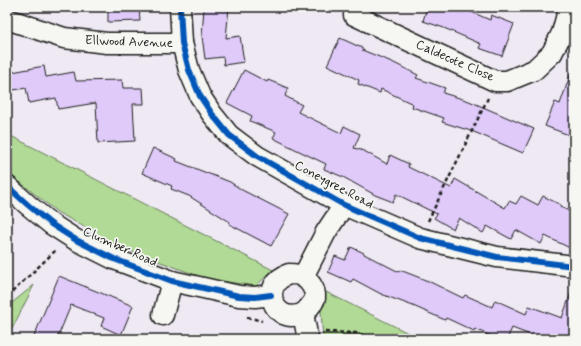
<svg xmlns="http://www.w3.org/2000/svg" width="581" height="346" font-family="Mynerve,sans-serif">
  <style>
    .green { fill: #b1da96; stroke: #667b59 }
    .building { fill: #dfcafa; stroke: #1c1c1c }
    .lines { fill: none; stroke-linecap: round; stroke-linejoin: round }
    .minor-casing { stroke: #1c1c1c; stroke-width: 23 }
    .path { stroke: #1c1c1c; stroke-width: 2.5; stroke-dasharray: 4 3; stroke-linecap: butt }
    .minor { stroke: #f6f6f2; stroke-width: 20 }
    .cycleway-casing { stroke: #f6f6f2; stroke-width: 8 }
    .cycleway { stroke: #0057b8; stroke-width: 6 }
    .labels { text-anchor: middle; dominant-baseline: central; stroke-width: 3.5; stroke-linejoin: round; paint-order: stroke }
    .street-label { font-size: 13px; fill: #1c1c1c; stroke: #f6f6f2 }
  </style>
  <rect width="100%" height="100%" fill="#efe9f4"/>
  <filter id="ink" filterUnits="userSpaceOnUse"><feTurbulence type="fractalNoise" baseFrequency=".025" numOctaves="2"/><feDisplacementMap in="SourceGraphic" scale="8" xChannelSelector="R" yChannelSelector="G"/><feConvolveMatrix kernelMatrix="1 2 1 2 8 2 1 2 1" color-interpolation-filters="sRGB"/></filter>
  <g filter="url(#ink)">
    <g class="green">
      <polygon points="7,134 273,270 256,286 207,279 125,249 57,212 10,174 7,170"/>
      <polygon points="34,285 7,339 7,307"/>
      <polygon points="324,291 420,339 323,339 321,311"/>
    </g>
    <g class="building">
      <polygon points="108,7 139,7 140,21 108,22"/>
      <polygon points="204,7 229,7 226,38 240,36 244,62 224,65 223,57 205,59 202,36"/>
      <polygon points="427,7 460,7 490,20 491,15 514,24 502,56 479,48 481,44 444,28 423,21"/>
      <polygon points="340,38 362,48 362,50 392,62 418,75 416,78 445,88 443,93 469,101 534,129 523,153 474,132 442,122 444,118 412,107 413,104 381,89 380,93 358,84 359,80 327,65"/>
      <polygon points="44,66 46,77 74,72 76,81 122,80 123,88 143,88 144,104 133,104 135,141 98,143 96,103 58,109 56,98 29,103 26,88 7,91 7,73"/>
      <polygon points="244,70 267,82 268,80 288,88 285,96 302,105 298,112 341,133 344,126 360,134 354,148 364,151 387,164 390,155 409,164 408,167 451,188 455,179 505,208 509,201 516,204 521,196 538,205 543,196 561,205 560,207 574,213 574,240 570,248 545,236 541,244 516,230 511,239 487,226 483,233 459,218 453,229 434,218 437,214 396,194 393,202 375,195 343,177 324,169 326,164 297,150 273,138 276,132 250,121 252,116 227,103"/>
      <polygon points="572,70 574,71 574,137 545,126 555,102 560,104"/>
      <polygon points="153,148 177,159 176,161 230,182 242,190 289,214 271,246 229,224 230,222 189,196 171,189 172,186 142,173"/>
      <polygon points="351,247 364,253 364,254 399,272 400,270 428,281 463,298 465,295 492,307 495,300 526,314 529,306 562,318 572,290 574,290 574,339 541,339 512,328 507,339 498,339 475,329 474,331 446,318 445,320 413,306 381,294 353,279 351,282 328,272 335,256 345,260"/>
      <polygon points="59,276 133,306 121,335 101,326 104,318 71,305 57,339 33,339"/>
    </g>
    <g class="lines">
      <defs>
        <g id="minor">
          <polyline points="180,7 182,43 189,70 200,96 212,114 229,135 257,156 344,205 420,238 497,257 574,266"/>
          <polyline points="354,15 495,81 507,81 534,70 552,53 562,33 569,7"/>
          <polyline points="7,19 64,38 107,43 182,43"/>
          <polyline points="7,186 28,205 51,224 76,240 114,259 172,281 239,296 255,297 271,295"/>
          <path d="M289 274C293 274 298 274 301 276 309 279 316 290 315 298 314 301 312 304 310 306 307 311 304 314 298 315 273 322 259 284 289 274Z"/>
          <polyline points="303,277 326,232 344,205"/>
          <polyline points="303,314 308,339"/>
          <polyline points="163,315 172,281"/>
        </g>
      </defs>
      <use href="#minor" class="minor-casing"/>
      <g class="path">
        <polyline points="428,221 488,98"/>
        <polyline points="7,297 56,250"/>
        <polyline points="247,317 262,321"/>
        <polyline points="325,332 357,333 373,339"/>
      </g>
      <use href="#minor" class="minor"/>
      <defs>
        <g id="cycleway">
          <polyline points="180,7 182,43 189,70 200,96 212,114 229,135 257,156 344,205 420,238 497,257 574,266"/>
          <polyline points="7,186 28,205 51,224 76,240 114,259 172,281 239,296 255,297 271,295"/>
        </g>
      </defs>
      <use href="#cycleway" class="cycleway-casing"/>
      <use href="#cycleway" class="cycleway"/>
    </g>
  </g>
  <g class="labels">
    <g class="street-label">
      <text transform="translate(129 42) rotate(2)">Ellwood Avenue</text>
      <text transform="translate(455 61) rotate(24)">Caldecote Close</text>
      <text transform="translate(334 185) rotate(28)">Coneygree Road</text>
      <text transform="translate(120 247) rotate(24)">Clumber Road</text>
    </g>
  </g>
  <rect width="581" height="346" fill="none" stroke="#f6f6f2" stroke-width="24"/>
  <rect x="12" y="12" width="557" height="322" fill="none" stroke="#1c1c1c" stroke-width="1.5" filter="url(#ink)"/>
</svg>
